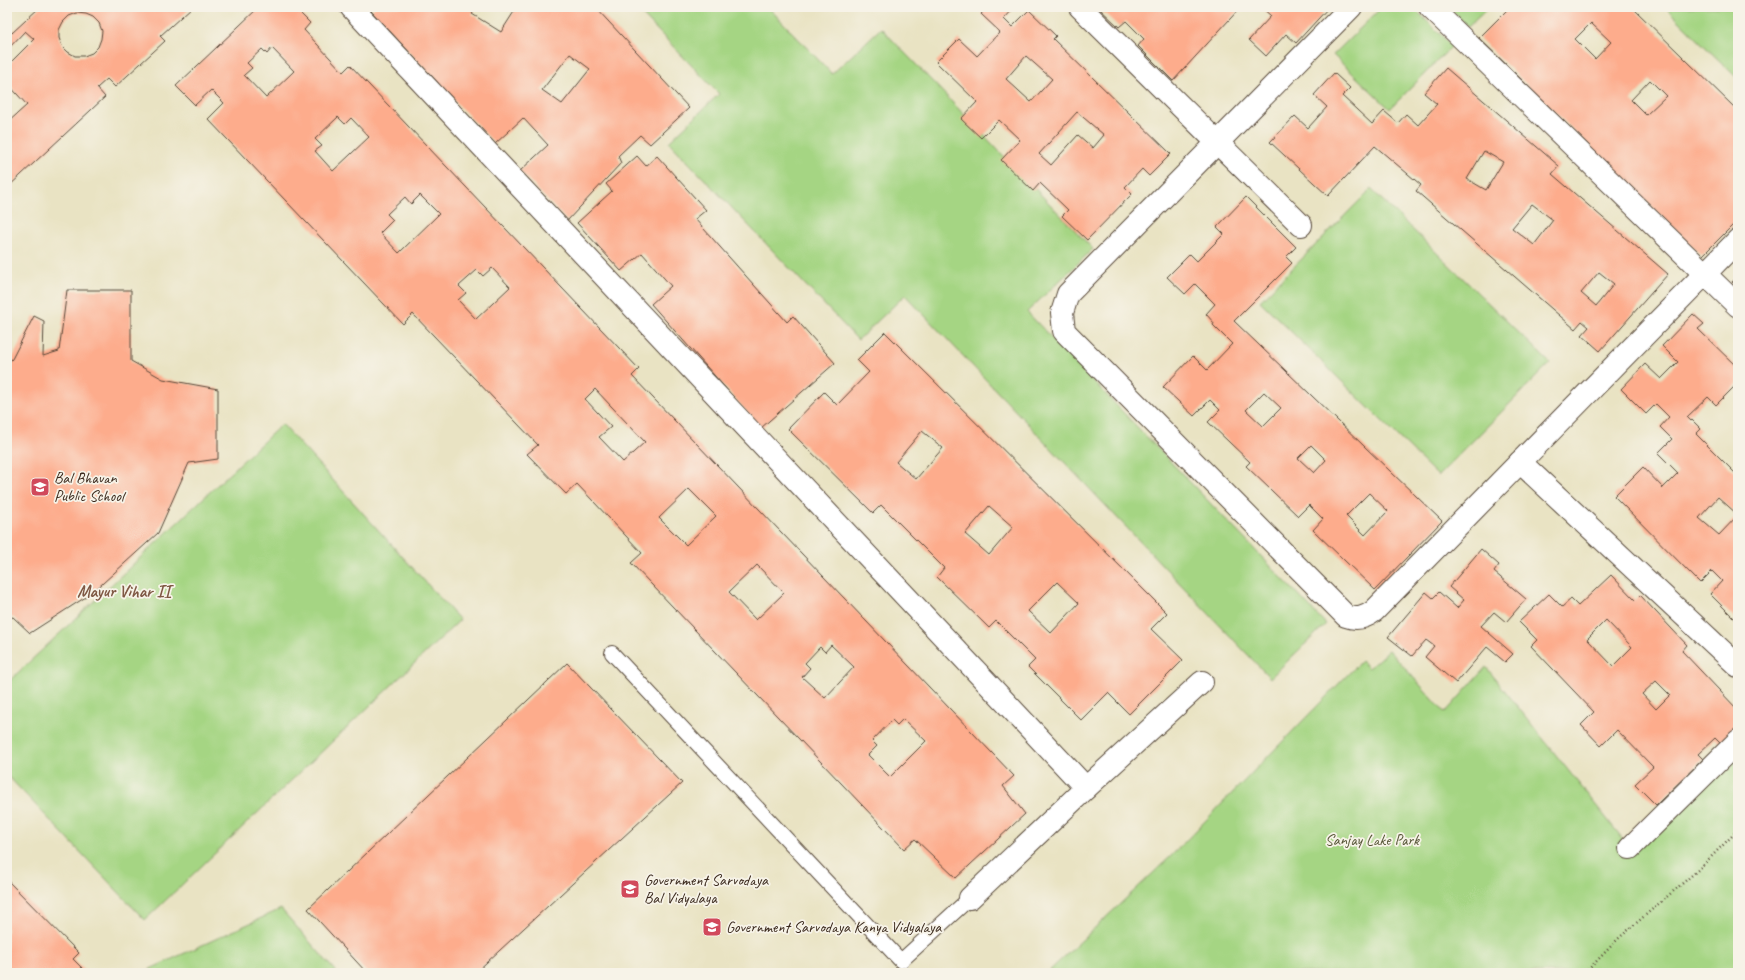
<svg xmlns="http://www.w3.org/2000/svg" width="1745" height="980" font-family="Caveat,sans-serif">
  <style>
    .green { fill: #a5d583; stroke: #708050 }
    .building { fill: #fdac8c; fill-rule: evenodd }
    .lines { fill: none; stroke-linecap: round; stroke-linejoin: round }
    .service-casing { stroke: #554637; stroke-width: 16 }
    .minor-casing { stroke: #554637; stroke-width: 24 }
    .path { stroke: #554637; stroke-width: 2.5; stroke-dasharray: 1 3; stroke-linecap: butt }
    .service { stroke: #fff; stroke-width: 14 }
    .minor { stroke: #fff; stroke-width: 22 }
    .labels { text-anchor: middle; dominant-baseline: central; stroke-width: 3.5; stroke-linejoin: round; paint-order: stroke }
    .poi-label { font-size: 16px; fill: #3b2a1e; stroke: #f7f3e8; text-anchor: start }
    .park-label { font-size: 16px; fill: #565537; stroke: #f7f3e8 }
    .neighbourhood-label { font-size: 17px; font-weight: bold; fill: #7f5844; stroke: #f7f3e8 }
  </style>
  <rect width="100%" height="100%" fill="#f7f3e8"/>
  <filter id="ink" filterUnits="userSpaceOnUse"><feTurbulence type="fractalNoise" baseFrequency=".025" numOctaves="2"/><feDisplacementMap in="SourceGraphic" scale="8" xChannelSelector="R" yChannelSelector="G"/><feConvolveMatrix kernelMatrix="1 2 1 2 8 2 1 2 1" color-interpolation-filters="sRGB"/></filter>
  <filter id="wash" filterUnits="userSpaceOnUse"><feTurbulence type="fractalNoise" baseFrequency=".012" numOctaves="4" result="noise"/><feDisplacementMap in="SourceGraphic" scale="16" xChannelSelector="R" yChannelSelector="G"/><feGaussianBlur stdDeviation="0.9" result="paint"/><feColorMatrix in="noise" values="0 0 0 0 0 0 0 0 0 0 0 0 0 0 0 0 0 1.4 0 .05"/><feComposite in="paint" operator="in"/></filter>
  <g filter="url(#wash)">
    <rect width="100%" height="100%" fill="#e9e3c3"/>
    <g class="green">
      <polygon points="635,7 768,7 832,74 881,28 1093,249 1027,312 1326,624 1270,678 905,295 858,340 669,142 719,94"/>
      <polygon points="1382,7 1413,7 1452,46 1390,109 1333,55"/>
      <polygon points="1449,7 1489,7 1468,27"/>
      <polygon points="1665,7 1738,7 1738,79"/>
      <polygon points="1371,189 1550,363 1438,476 1260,301"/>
      <polygon points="282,424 460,620 145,920 7,775 7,683"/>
      <polygon points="1389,650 1445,713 1486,667 1630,848 1738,739 1738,973 1047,973 1170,857 1361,661 1369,668"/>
      <polygon points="281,909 337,973 152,973 150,969"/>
    </g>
    <g id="blocks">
      <g class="building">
        <path d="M40 7H192L160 36 165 41 115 87 107 79 97 88 105 97 7 188V123L27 105 7 83V66L34 39 25 31 7 50V27L12 33ZM77 13 86 14 93 17 99 23 102 31 101 39 98 47 92 53 84 56H75L68 52 62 46 59 38V30L63 22 69 16Z"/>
        <path d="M259 7H294L310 23 304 30 343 72 350 65 639 369 632 376 1014 776 1003 786 1025 814 956 878 915 839 904 849 631 563 642 553 577 484 566 494 527 454 538 445 413 314 403 324 208 119 224 103 211 90 195 105 176 86ZM272 48 294 71 266 98 244 75 252 68 247 63 262 49 267 54ZM338 117 345 124 351 118 369 137 333 171 315 151 322 146 315 139ZM420 195 439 214 399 253 380 233 393 220 387 214 405 197 411 204ZM492 268 510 287 476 319 458 300 466 293 459 286 477 270 483 276ZM595 389 645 442 623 462 599 437 611 427 585 399ZM689 489 716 516 686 545 659 518ZM757 565 784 593 756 620 729 592ZM831 645 854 667 825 698 802 677 810 668 805 663 820 647 825 652ZM903 719 926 741 890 777 868 755 877 746 872 741 892 720 897 725Z"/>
        <path d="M375 7H477L472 14 501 32 517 7H595L689 108 650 144 640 135 618 156 621 163 567 221 520 171 548 145 523 118 495 144 371 11ZM570 54 590 69 562 104 542 90Z"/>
        <path d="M988 7H1015L1004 19 1012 27 1029 10 1056 36 1053 39 1171 154 1149 176 1142 169 1125 187 1132 194 1087 240 1062 216 1068 210 1040 183 1033 191 1001 160 1020 140 999 120 981 138 961 119 977 102 936 62 959 39 977 56 1000 32 981 14ZM1026 56 1052 79 1031 102 1006 79ZM1077 112 1104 135 1093 148 1078 135 1051 165 1039 154Z"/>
        <polygon points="1098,7 1241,7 1173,81 1138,46 1144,39 1126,21 1119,27"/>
        <polygon points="1261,7 1329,7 1296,43 1286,34 1266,56 1249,40 1271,16"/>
        <path d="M1510 7H1632L1738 111V220L1702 256 1479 38ZM1591 23 1611 42 1595 59 1575 39ZM1650 80 1666 96 1646 115 1631 100Z"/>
        <path d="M1446 68 1559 166 1552 174 1668 274 1600 351 1582 335 1589 327 1582 321 1575 329 1416 191 1421 185 1375 146 1328 196 1270 142 1295 116 1308 128 1327 107 1314 95 1334 73 1350 88 1342 96 1372 124 1384 111 1398 123 1406 114 1418 125 1437 104 1424 93ZM1484 151 1503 162 1486 190 1467 179ZM1532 204 1553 220 1534 245 1512 228ZM1599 272 1614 284 1596 306 1581 293Z"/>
        <polygon points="637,156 646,166 657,156 706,210 695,219 787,322 793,316 835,363 761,428 651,304 671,286 642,253 621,271 577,223 612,191 606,184"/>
        <path d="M1246 197 1296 247 1286 257 1292 263 1234 321 1442 521 1375 590 1313 530 1323 519 1309 505 1298 516 1246 466 1250 462 1208 422 1220 410 1210 400 1194 416 1163 387 1193 356 1207 370 1232 344 1213 325 1214 323 1206 314 1215 304 1195 284 1185 294 1167 277 1190 254 1197 261 1224 234 1217 227ZM1264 392 1281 408 1263 426 1246 410ZM1311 445 1326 460 1314 473 1298 458ZM1369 493 1388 511 1365 535 1346 516Z"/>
        <polygon points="1738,276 1738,287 1732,282"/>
        <polygon points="67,290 131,290 131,361 163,379 218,389 218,459 189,463 158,533 92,593 30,633 13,617 7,619 7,364 12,359 34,316 44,321 43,356 59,351"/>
        <path d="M1693 314 1704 324 1698 329 1738 368V383L1716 405 1708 397 1687 417 1691 421 1692 420 1701 429 1696 434 1738 476V622L1710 594 1722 581 1712 571 1700 583 1614 496 1643 467 1663 488 1678 473 1658 453 1672 439 1660 427 1669 417 1656 404 1646 414 1621 389 1645 364 1661 379 1678 362 1662 346ZM1718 497 1738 515 1719 535 1699 518Z"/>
        <path d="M885 332 1167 613 1151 629 1183 660 1129 714 1108 693 1081 720 1028 667 1035 660 996 621 989 628 937 577 944 568 881 505 873 513 788 429 824 392 837 405 869 372 857 360ZM922 431 943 448 916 479 896 462ZM989 506 1013 527 989 555 965 534ZM1057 582 1079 603 1051 633 1028 611Z"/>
        <polygon points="1481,549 1499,565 1494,572 1526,599 1506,622 1494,612 1481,626 1513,654 1505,662 1487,647 1456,683 1425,657 1434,646 1426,640 1412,656 1388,637 1426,592 1433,598 1439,592 1457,608 1464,600 1449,587"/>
        <path d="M1611 575 1635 600 1640 595 1687 645 1682 651 1738 710V726L1720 743 1715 738 1698 754 1703 759 1656 805 1635 784 1653 767 1617 730 1601 746 1581 725 1594 712 1531 646 1537 640 1519 622 1549 594 1562 607 1571 599 1578 606ZM1606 620 1632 647 1613 666 1587 639ZM1656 681 1670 695 1656 709 1642 694Z"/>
        <polygon points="567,663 682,783 475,973 367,973 308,909"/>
        <polygon points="7,880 79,953 73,959 87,973 7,973"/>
      </g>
    </g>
  </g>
  <g filter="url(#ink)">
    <use href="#blocks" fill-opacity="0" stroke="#554637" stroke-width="1"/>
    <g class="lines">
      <defs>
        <polyline id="service" points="612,653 901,961 970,898"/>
        <g id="minor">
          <polyline points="351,7 1086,788"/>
          <polyline points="1080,7 1301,225"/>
          <path d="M1351 7 1068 294 1062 313 1064 331 1346 616C1357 620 1365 618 1374 611L1738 240"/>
          <polyline points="1430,7 1738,306"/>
          <polyline points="1520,462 1738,666"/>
          <polyline points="1630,848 1738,741"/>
          <polyline points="970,898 1086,788 1202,682"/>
        </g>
      </defs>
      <use href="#service" class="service-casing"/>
      <use href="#minor" class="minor-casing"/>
      <polyline class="path" points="1585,973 1619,938 1698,870 1738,830"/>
      <use href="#service" class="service"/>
      <use href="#minor" class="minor"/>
    </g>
  </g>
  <defs>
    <symbol id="school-square" viewBox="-11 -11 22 22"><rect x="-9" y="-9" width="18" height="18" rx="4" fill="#d1495b" stroke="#f7f3e8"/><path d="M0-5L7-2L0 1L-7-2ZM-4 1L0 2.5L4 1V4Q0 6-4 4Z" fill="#fff"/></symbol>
  </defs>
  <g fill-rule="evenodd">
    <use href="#school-square" x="29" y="476" width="22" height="22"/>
    <use href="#school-square" x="619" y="878" width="22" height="22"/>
    <use href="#school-square" x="701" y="916" width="22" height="22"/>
  </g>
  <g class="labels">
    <g class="poi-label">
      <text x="54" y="478">Bal Bhavan<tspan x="54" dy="18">Public School</tspan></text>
      <text x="644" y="880">Government Sarvodaya<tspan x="644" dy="18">Bal Vidyalaya</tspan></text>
      <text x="726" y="927">Government Sarvodaya Kanya Vidyalaya</text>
    </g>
    <g class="park-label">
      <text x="1372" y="840">Sanjay Lake Park</text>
    </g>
    <g class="neighbourhood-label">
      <text x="124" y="591">Mayur Vihar II</text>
    </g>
  </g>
  <rect width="1745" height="980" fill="none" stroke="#f7f3e8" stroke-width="24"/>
</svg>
